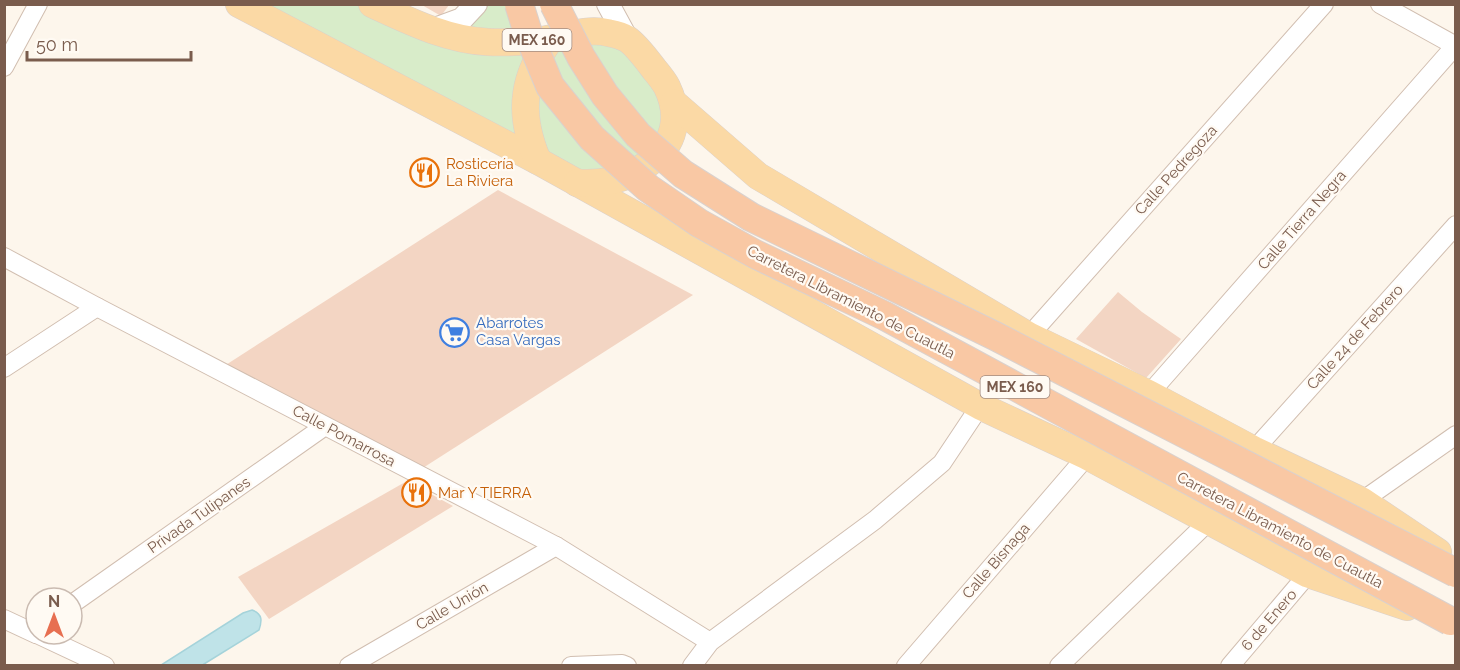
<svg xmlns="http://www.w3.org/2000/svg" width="1460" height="670" font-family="Raleway,sans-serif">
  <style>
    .green { fill: #d8ecc9 }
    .water { fill: #bfe3e8; stroke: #a5d3da; stroke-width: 1.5 }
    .building { fill: #f3d5c3 }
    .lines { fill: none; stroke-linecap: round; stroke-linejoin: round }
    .minor-casing { stroke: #d1beb0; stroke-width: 20 }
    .tertiary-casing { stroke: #d1beb0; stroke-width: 24 }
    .primary-casing { stroke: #dad1cd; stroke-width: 28 }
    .minor { stroke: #fff; stroke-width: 18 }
    .tertiary { stroke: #fff; stroke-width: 22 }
    .primary { stroke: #fbd9a5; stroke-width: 27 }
    .trunk-bridge-casing { stroke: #dad1cd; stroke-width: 30; stroke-linecap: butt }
    .trunk-bridge { stroke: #f9c8a4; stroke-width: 28 }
    .labels { text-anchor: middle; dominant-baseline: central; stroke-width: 4.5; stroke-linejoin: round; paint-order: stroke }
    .shield { fill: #fffaf3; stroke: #a28b7f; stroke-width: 1.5 }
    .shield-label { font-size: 14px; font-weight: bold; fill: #7a5c4d }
    .food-label { font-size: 15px; fill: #c56008; stroke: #fffaf3; text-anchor: start }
    .street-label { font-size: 15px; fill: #7a5c4d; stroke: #fffaf3 }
    .shop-label { font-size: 15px; fill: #366cbe; stroke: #fffaf3; text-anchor: start }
  </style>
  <rect width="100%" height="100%" fill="#fdf6ec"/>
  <polygon class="green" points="239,5 372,5 432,30 476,5 519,5 531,41 608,33 667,85 668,145 597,183"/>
  <path class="water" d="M252 610C263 614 262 621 259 630L204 664 201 666 161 665 243 613Z"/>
  <g class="building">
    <polygon points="422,5 449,5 441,16"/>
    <polygon points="498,190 693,295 415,473 218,370"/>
    <polygon points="1118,292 1142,312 1181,339 1146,378 1076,339"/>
    <polygon points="407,481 453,506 269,619 238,577"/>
  </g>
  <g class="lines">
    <defs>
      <g id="minor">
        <polyline points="1380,4 1456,46"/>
        <polyline points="4,67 38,4"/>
        <polyline points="4,257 97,307 556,546 710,642"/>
        <polyline points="1029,336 1324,4"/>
        <polyline points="4,368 97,307"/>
        <polyline points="1149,394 1455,46"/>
        <polyline points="1254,450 1456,225"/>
        <polyline points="1362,501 1456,435"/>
        <polyline points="72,604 325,426"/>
        <polyline points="4,619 36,634"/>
        <polyline points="37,634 105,666"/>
        <polyline points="349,666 556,546"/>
        <polyline points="571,666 622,664 627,666"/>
        <polyline points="692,666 710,642 875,520 942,463 980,406"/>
        <polyline points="906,666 1087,456"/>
        <polyline points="1059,666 1209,521"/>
        <polyline points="1230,666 1308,574"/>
      </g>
      <g id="tertiary">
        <polyline points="608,4 627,39"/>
        <polyline points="432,30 462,19 476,4"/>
      </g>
      <g id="primary">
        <polyline points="239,4 538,161 980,406 1087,456 1308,574 1407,607"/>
        <path d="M372 4C409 21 447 40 488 42 503 43 519 42 533 41 558 39 584 27 609 33 614 34 622 36 627 39 635 44 648 61 654 69 659 75 664 81 667 87 681 116 675 145 649 163 624 181 607 183 577 183"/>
        <polyline points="674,103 758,176 1029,336 1149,394 1254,450 1362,501 1438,552"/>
        <path d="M538 161C520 119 520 83 547 44"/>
      </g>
    </defs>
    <use href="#minor" class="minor-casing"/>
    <use href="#tertiary" class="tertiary-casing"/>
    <use href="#primary" class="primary-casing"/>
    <use href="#minor" class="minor"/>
    <use href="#tertiary" class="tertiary"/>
    <use href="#primary" class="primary"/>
    <defs>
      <g id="trunk-bridge">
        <polyline points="519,4 528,33 550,86 592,138 648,188 699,223 755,254 885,316 1450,621"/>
        <polyline points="554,4 581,57 605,95 638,135 683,174 751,217 995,336 1456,573"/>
      </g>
    </defs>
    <use href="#trunk-bridge" class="trunk-bridge-casing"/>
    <use href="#trunk-bridge" class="trunk-bridge"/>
  </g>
  <defs>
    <symbol id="restaurant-ring" viewBox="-11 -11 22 22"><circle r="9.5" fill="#fffaf3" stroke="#e8710a" stroke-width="1.5"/><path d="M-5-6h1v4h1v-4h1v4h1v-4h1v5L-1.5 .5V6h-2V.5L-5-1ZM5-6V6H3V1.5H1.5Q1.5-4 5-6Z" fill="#e8710a"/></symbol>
    <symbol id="supermarket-ring" viewBox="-11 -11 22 22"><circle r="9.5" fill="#fffaf3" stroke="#3f7fe0" stroke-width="1.5"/><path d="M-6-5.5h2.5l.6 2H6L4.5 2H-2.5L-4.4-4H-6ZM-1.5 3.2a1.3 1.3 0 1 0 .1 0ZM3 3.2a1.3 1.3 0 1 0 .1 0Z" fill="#3f7fe0"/></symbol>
  </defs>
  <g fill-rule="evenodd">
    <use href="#restaurant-ring" x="408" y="156" width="33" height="33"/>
    <use href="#supermarket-ring" x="438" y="316" width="33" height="33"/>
    <use href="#restaurant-ring" x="400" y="476" width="33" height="33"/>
  </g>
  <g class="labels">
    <g class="shield">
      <rect x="502.5" y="29" width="69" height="22" rx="4.5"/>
      <rect x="980.5" y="376" width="69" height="22" rx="4.5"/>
    </g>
    <g class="shield-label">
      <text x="537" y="40">MEX 160</text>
      <text x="1015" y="387">MEX 160</text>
    </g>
    <g class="food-label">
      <text x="446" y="164">Rosticería<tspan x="446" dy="17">La Riviera</tspan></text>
      <text x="438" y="493">Mar Y TIERRA</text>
    </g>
    <g class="street-label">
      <text transform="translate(1176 170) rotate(-48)">Calle Pedregoza</text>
      <text transform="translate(1302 220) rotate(-49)">Calle Tierra Negra</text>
      <text transform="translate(851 302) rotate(27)">Carretera Libramiento de Cuautla</text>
      <text transform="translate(1355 337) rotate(-48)">Calle 24 de Febrero</text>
      <text transform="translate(344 436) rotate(28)">Calle Pomarrosa</text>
      <text transform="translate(199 515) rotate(-35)">Privada Tulipanes</text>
      <text transform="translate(1280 530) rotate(28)">Carretera Libramiento de Cuautla</text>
      <text transform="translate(996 561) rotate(-49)">Calle Bisnaga</text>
      <text transform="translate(452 606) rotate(-30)">Calle Unión</text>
      <text transform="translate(1269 620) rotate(-49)">6 de Enero</text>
    </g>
    <g class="shop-label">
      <text x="476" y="323">Abarrotes<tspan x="476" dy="17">Casa Vargas</tspan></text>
    </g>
  </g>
  <rect width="1460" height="670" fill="none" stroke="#7a5c4d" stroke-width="12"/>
  <g transform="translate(54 616)"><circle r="28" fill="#fffaf3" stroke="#cabbb1" stroke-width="1.5"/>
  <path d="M0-4.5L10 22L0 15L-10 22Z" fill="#e76f51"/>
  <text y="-9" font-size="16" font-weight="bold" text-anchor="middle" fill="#7a5c4d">N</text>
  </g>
  <path d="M27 51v9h164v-9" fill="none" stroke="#7a5c4d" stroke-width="3"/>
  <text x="36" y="51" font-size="18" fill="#7a5c4d" stroke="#fffaf3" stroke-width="4.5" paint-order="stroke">50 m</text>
</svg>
